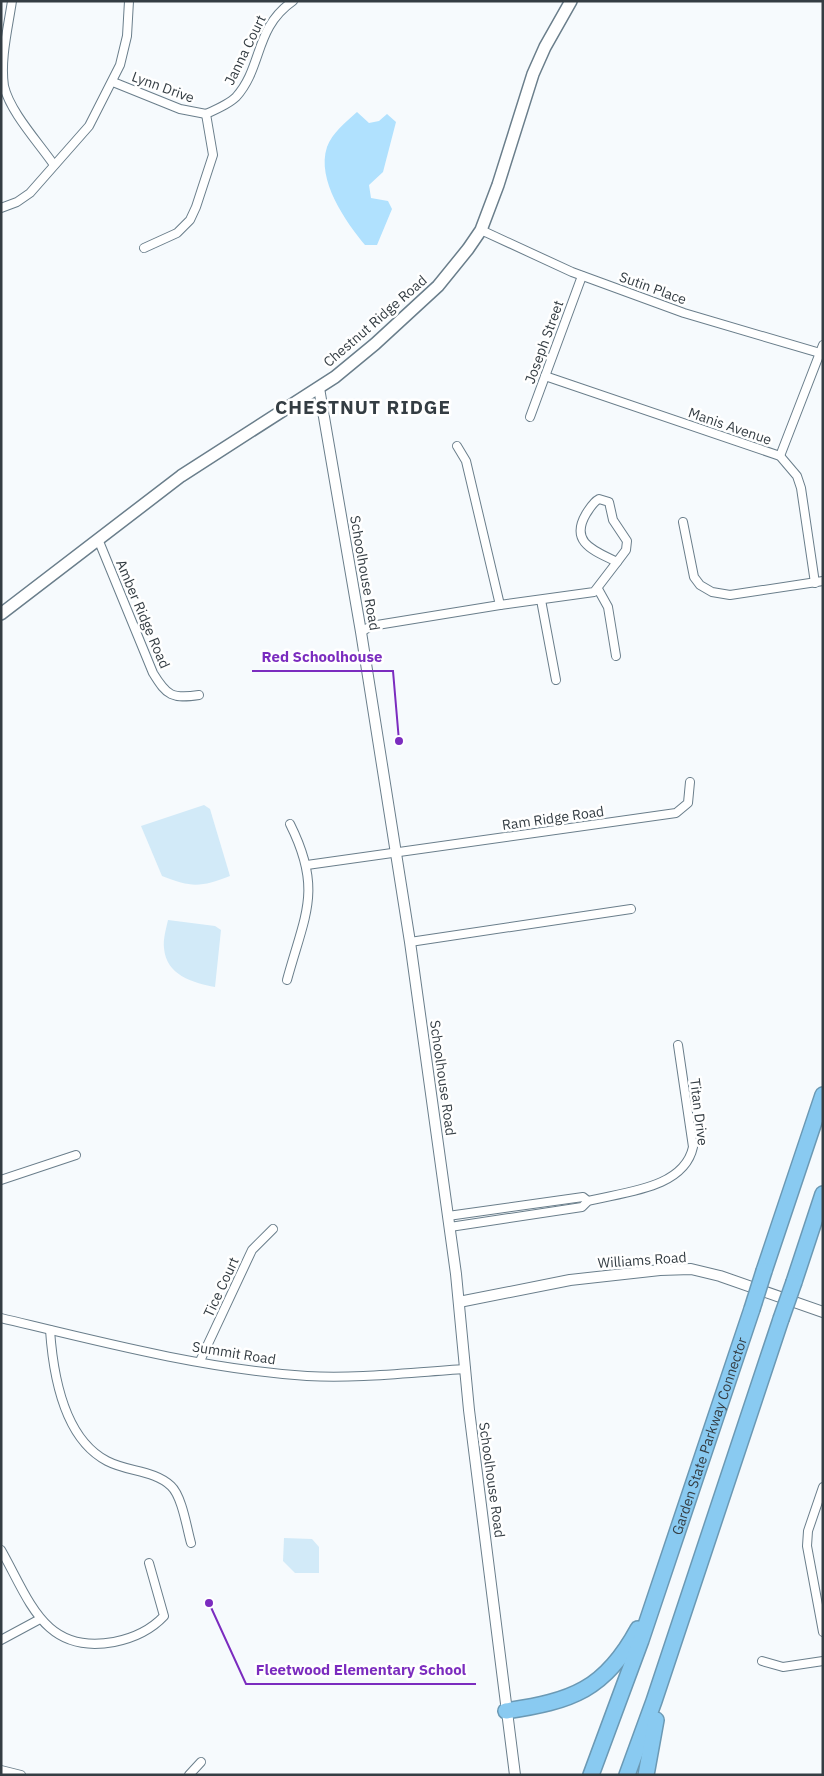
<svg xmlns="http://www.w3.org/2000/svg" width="824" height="1776" font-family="'IBM Plex Sans',sans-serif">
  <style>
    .green { fill: #d2eaf8 }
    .water { fill: #b0e1fe }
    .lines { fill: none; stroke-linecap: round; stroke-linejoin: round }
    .minor-casing { stroke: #6a7e8b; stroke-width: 10 }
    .tertiary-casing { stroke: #6a7e8b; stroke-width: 12 }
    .secondary-casing { stroke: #6a7e8b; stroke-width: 14 }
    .motorway-casing { stroke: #6b99b4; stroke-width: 18 }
    .minor { stroke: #fff; stroke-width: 8 }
    .tertiary { stroke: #fff; stroke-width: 10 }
    .secondary { stroke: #fff; stroke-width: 11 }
    .motorway { stroke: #89caf1; stroke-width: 15 }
    .motorway-bridge-casing { stroke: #6b99b4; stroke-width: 18; stroke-linecap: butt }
    .motorway-bridge { stroke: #89caf1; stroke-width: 15 }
    .labels { text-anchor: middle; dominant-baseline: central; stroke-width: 5; stroke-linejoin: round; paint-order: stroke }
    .street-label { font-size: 14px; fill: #343d43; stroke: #fff }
    .district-label { font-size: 19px; font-weight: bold; letter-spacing: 1px; fill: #343d43; stroke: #fff }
    .leader { fill: none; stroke: #7b2cbf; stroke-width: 2 }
    .callout-dot { fill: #7b2cbf; stroke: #fff; stroke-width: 2 }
    .callout-label { font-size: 15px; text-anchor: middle; font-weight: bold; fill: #7b2cbf; stroke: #fff; stroke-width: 5; stroke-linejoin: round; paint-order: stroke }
  </style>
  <rect width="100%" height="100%" fill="#f6fafd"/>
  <g class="green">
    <path d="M204 805 210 809 230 876C201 887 192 888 162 876L141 826Z"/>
    <path d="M168 920 215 926 221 930 215 987C193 983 166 975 164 948 163 939 166 929 168 920Z"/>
    <polygon points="284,1538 312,1539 319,1547 319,1573 295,1573 283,1561"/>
  </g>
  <path class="water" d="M357 112 369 123 379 121 387 114 396 122 383 172 369 185 371 198 388 201 392 209 377 245H365C346 222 316 180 327 147 332 133 346 122 357 112Z"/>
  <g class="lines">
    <defs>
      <g id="minor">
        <path d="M12 1C8 28 0 60 4 86 10 112 39 143 54 165"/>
        <polyline points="113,82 180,109 206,114"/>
        <polyline points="1,208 17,202 30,193 89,126 120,65 127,36 129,1"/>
        <polyline points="481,230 572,272 684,313 823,354"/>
        <path d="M144 248 177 233 190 220 196 207 213 155 206 114C215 110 229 104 236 97 263 67 254 28 293 1"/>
        <polyline points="545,376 780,456 797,476 801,488 815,583"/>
        <polyline points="530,417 582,276"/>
        <polyline points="457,446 466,461 500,605"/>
        <polyline points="780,456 823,345"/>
        <path d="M599 499 609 502 613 520 627 541 626 550 617 562C595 551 569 543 586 514 590 508 593 502 599 499Z"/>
        <polyline points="683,522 694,577 700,585 712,592 730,595 823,581"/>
        <path d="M98 539 153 673C167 696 172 699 199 695"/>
        <polyline points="598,589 608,607 616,656"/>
        <polyline points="541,600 556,680"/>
        <polyline points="361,632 371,626 500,605 594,592 617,562"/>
        <polyline points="307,865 676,813 688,803 690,782"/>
        <polyline points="410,942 631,909"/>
        <path d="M287 980C305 914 323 890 290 824"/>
        <polyline points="1,1180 76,1155"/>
        <polyline points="448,1216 583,1197 588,1201"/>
        <path d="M450 1227 582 1207 588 1201C623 1192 684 1189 693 1147L678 1045"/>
        <path d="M1 1318C101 1342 204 1369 307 1376 359 1379 413 1372 466 1369"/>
        <path d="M50 1330C53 1373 63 1438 107 1461 128 1472 154 1470 171 1486 182 1496 187 1529 191 1543"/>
        <polyline points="200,1361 252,1250 273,1229"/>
        <polyline points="823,1487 808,1531 807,1546 823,1632"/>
        <path d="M1 1550C30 1601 44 1655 114 1642 134 1638 150 1631 164 1616L149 1563"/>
        <polyline points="1,1640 40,1619"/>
        <polyline points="762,1661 783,1667 823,1661"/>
        <polyline points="1,1770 21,1775"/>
        <polyline points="189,1775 201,1762"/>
      </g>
      <g id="tertiary">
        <polyline points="319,388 361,632 410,942 456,1274 469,1410 515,1775"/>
        <polyline points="459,1302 570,1280 660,1270 691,1269 720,1276 823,1312"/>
      </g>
      <polyline id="secondary" points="1,614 181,476 335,377 375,344 438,286 468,249 481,230 498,185 533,74 545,47 571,1"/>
      <g id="motorway">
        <polyline points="764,1271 823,1095"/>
        <polyline points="794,1282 823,1194"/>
        <path d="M506 1711C572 1701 605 1690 638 1629"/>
        <path id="s1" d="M591 1775 641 1640 752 1309"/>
        <polyline points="627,1775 654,1701 781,1319"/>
        <polyline points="646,1775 656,1720"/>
      </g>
    </defs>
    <use href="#minor" class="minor-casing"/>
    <use href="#tertiary" class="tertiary-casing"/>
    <use href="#secondary" class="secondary-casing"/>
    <use href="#motorway" class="motorway-casing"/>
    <use href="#minor" class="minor"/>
    <use href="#tertiary" class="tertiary"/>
    <use href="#secondary" class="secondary"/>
    <use href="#motorway" class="motorway"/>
    <defs>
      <g id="motorway-bridge">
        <polyline points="752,1309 764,1271"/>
        <polyline points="781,1319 794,1282"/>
      </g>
    </defs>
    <use href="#motorway-bridge" class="motorway-bridge-casing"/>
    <use href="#motorway-bridge" class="motorway-bridge"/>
  </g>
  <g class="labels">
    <g class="street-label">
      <text transform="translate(245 50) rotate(-64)">Janna Court</text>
      <text transform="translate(163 87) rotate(20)">Lynn Drive</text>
      <text transform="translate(653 288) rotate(20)">Sutin Place</text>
      <text transform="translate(375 321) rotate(-41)">Chestnut Ridge Road</text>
      <text transform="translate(544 342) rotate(-70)">Joseph Street</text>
      <text transform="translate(730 426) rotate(19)">Manis Avenue</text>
      <text transform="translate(365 573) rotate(80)">Schoolhouse Road</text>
      <text transform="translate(143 614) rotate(67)">Amber Ridge Road</text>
      <text transform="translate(553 818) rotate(-8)">Ram Ridge Road</text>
      <text transform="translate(443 1078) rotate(82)">Schoolhouse Road</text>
      <text transform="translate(699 1112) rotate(83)">Titan Drive</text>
      <text transform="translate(642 1260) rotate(-4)">Williams Road</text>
      <text transform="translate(221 1287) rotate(-65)">Tice Court</text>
      <text transform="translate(234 1353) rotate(9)">Summit Road</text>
      <text stroke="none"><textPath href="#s1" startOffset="359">Garden State Parkway Connector</textPath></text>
      <text transform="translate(492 1480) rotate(82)">Schoolhouse Road</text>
    </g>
    <g class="district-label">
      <text x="363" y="407">CHESTNUT RIDGE</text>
    </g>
  </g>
  <path class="leader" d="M399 741L393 671H252M209 1603L246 1684H476"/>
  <g class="callout-dot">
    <circle cx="399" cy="741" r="5"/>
    <circle cx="209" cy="1603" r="5"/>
  </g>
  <g class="callout-label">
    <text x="322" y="662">Red Schoolhouse</text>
    <text x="361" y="1675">Fleetwood Elementary School</text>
  </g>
  <rect width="824" height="1776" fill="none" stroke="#343d43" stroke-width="5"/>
</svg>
